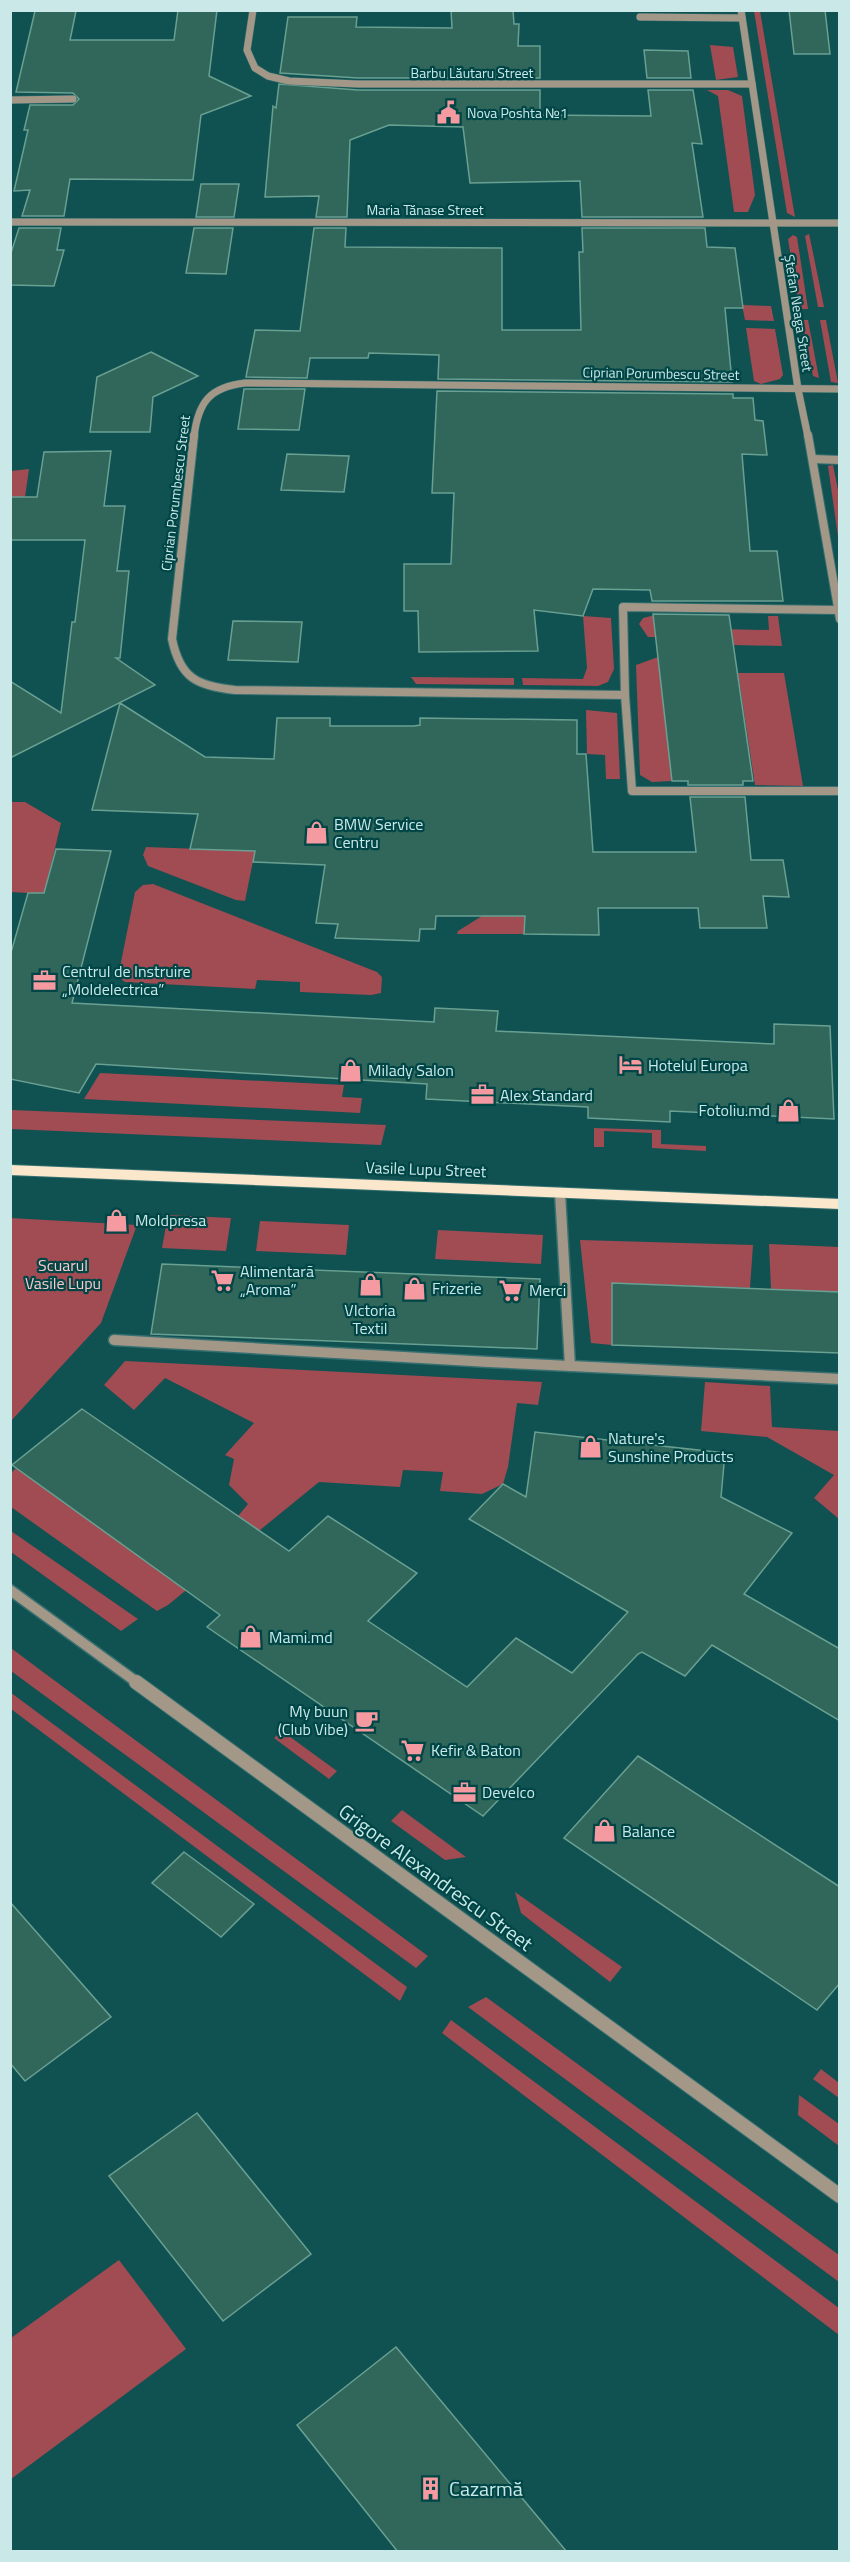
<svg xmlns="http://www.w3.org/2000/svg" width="850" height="2562" font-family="'Titillium Web',sans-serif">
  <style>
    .green { fill: #a14b53 }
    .building { fill: #30675a; stroke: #69a092; stroke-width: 1.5 }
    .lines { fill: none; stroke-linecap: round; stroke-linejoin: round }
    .minor-far3-casing { stroke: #356f70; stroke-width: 8 }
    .minor-far2-casing { stroke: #356f70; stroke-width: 10 }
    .minor-far1-casing { stroke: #356f70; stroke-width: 13 }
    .minor-casing { stroke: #356f70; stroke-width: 16 }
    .major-casing { stroke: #356f70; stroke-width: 2 }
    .minor-far3 { stroke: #a39787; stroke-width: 7 }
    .minor-far2 { stroke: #a39787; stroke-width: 8 }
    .minor-far1 { stroke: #a39787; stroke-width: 10 }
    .minor { stroke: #a39787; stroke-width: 14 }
    .major { fill: #fbe8cc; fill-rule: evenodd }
    .labels { text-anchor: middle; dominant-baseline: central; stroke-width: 4.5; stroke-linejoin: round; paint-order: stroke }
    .far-street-label { font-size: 14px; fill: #cbe8e8; stroke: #004647 }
    .far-poi-label { font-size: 14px; fill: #cbe8e8; stroke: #004647; text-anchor: start }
    .poi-label { font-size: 16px; fill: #cbe8e8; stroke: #004647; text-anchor: start }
    .street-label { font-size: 16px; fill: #cbe8e8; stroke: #004647 }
    .park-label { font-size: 16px; fill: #fcc7c8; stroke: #004647 }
    .near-street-label { font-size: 20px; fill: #cbe8e8; stroke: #004647 }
    .near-poi-label { font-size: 20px; fill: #cbe8e8; stroke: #004647; text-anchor: start }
  </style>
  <rect width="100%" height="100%" fill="#105152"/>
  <g class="green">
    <polygon points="754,11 760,11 795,217 787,213"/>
    <polygon points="710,45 733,47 738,77 716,80"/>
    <polygon points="707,90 728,90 742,96 755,195 748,212 734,212 718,96"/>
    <polygon points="809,234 811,243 824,307 818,307 805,236"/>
    <polygon points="793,235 797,237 808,309 799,309 788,239"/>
    <polygon points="742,305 771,306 774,321 745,320"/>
    <polygon points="802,320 808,320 819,378 813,376"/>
    <polygon points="820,320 826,320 838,383 831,382"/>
    <polygon points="746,328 775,329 783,375 780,379 761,384 754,381"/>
    <polygon points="833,465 839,495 839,544 828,466"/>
    <polygon points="29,469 25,497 11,497 11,471"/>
    <polygon points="655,615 718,629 769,630 768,616 778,616 782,646 734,645 732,637 648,637 639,624 643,618"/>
    <polygon points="583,616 611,618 614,669 608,682 598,686 523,685 522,678 583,679 587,668"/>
    <polygon points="658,657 672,781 652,782 640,775 636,665"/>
    <polygon points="738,673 784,673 803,786 755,785"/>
    <polygon points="411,677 514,678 514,685 416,684"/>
    <polygon points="586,710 617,713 620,779 606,779 605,755 587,754"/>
    <polygon points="11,802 25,802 61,823 44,894 11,892"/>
    <polygon points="146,847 255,851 245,901 236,900 148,866 143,855"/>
    <polygon points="153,884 377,972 382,977 381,993 371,995 300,992 300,982 257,980 255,989 125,982 118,977 135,892 143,885"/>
    <polygon points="482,916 525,916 524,934 457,934 458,931"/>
    <polygon points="100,1073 344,1085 342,1097 362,1098 360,1113 84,1099"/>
    <polygon points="10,1110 11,1110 386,1125 381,1145 11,1129"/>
    <polygon points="594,1128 661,1130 661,1144 706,1146 706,1151 652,1148 652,1133 604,1131 604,1147 594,1147"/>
    <polygon points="168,1215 231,1218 226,1251 162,1248"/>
    <polygon points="10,1218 137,1225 101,1323 11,1421"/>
    <polygon points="260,1221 349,1225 346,1255 256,1251"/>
    <polygon points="438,1230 543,1235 541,1264 435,1259"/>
    <polygon points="580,1240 753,1245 750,1288 613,1283 612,1345 591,1343"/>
    <polygon points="769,1244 839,1247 839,1292 771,1289"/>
    <polygon points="125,1361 542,1382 538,1405 517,1403 508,1467 503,1484 482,1494 440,1491 443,1472 403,1470 400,1487 319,1482 168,1605 157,1611 11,1507 11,1473 16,1468 168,1577 238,1516 248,1504 229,1485 234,1459 225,1455 254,1423 165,1378 134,1410 104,1385"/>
    <polygon points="705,1382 770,1386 772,1427 839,1431 839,1519 814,1498 834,1475 767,1437 701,1431"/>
    <polygon points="11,1531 138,1619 121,1631 11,1552"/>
    <polygon points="11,1648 43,1672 428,1956 416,1968 11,1671"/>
    <polygon points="10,1692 407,1987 400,2001 11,1709"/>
    <polygon points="282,1731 337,1771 329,1779 274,1738"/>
    <polygon points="402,1810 466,1857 445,1860 391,1821"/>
    <polygon points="515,1892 622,1967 610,1982 521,1913"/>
    <polygon points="486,1997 839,2255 839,2282 468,2007"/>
    <polygon points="451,2020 839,2308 839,2335 442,2033"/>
    <polygon points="821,2069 839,2083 839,2098 813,2079"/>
    <polygon points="799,2095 839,2124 839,2146 798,2115"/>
    <polygon points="119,2260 186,2349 11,2479 11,2338"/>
  </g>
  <g class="building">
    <polygon points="178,10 217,10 209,76 251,96 201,115 193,180 70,179 64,216 22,216 30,190 14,191 28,130 24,130 30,105 73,105 79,99 73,93 16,92 35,11 76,11 70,40 174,40"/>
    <polygon points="451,10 513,10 514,24 519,24 518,46 540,46 540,78 358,78 280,73 288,17 357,17 356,27 452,28"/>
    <polygon points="789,10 825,10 830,54 794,54"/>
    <polygon points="644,50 688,51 691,78 647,78"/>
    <polygon points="279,84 358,90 540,90 540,115 651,116 648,90 693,90 702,144 692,143 703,217 582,217 580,181 470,183 463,127 389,125 350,140 347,217 316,217 319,196 265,197 273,106 276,108"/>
    <polygon points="201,184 239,184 234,217 196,217"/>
    <polygon points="19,228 61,228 57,250 64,250 54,286 10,285 10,256"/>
    <polygon points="194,228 233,228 226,274 186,273"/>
    <polygon points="314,228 346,228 345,247 502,248 502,330 581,330 579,252 583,252 582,228 705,228 707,247 735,248 743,308 725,308 732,382 438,379 439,355 369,353 368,358 310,358 307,378 246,377 255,330 300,331"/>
    <polygon points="151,352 198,376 153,397 150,432 90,432 97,377"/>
    <polygon points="244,389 305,389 299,430 238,429"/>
    <polygon points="437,391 733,394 733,398 753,398 755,420 763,421 767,455 742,454 750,551 777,551 783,601 652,601 650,590 593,589 583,616 534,610 538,651 419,652 418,611 404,611 404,564 451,564 454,493 432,493"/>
    <polygon points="111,451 104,506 125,506 117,571 129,571 120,658 116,658 155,685 10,758 10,681 61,713 72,622 75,622 85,540 10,540 10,497 37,497 44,452"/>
    <polygon points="287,454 349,456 344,492 281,490"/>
    <polygon points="653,614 729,615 753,781 743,781 743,785 688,785 688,781 672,781"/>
    <polygon points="233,621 302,622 298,662 228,660"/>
    <polygon points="120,703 205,757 274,759 277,718 330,718 330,726 414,726 420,725 420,718 577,720 577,754 586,754 593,852 696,852 690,797 745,797 751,860 783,860 789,897 763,896 767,928 700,928 698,908 598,908 599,935 524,934 525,916 436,916 435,929 420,929 419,941 335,938 338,924 316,923 325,865 253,862 255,851 190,849 198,814 92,810"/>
    <polygon points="56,849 111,851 72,1003 434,1022 435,1008 498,1011 496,1031 774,1044 774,1024 830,1026 834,1119 670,1111 670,1122 588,1118 588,1107 426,1099 427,1084 96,1064 79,1093 10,1079 10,956 28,893 44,893"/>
    <polygon points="162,1264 540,1279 537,1349 151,1334"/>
    <polygon points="612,1283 840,1292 840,1353 612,1345"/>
    <polygon points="82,1409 289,1551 328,1516 417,1573 368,1621 467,1687 516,1638 572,1673 628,1612 469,1519 503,1484 526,1497 535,1432 725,1453 721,1497 792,1533 744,1594 840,1649 840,1721 712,1645 685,1676 642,1652 638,1654 483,1816 207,1627 220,1615 12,1465"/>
    <polygon points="638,1756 840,1887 840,1983 817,2010 564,1838"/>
    <polygon points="184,1852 254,1904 221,1937 152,1883"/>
    <polygon points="10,1902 111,2017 25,2081 10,2063"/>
    <polygon points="197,2113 311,2254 223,2321 109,2176"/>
    <polygon points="396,2347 567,2552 398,2552 297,2425"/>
  </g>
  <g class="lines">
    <defs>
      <g id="minor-far3">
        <polyline points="253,10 247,50 255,68 268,76 289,81 358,84 752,84"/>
        <polyline points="741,10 798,389 808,437"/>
        <polyline points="640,17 742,18"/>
        <polyline points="10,100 73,99"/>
        <polyline points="10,222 840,223"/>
        <path d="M194 437C198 402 210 387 245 383L840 389"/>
      </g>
      <g id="minor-far2">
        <path d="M194 435 172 639C180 678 197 686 235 690L625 695"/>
        <polyline points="808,435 840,619"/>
        <polyline points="813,459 840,460"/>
        <polyline points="838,610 623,607 625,695 632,791 840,791"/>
      </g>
      <g id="minor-far1">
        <polyline points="560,1193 570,1366"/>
        <polyline points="114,1340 489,1362 840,1379"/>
        <polyline points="10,1590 138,1683"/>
      </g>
      <polyline id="minor" points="136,1682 840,2196"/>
      <polygon id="major" points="10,1165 840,1199 840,1209 10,1175"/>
    </defs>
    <use href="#minor-far3" class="minor-far3-casing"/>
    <use href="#minor-far2" class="minor-far2-casing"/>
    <use href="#minor-far1" class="minor-far1-casing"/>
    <use href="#minor" class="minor-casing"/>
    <use href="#major" class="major-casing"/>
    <use href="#minor-far3" class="minor-far3"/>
    <use href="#minor-far2" class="minor-far2"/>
    <use href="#minor-far1" class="minor-far1"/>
    <use href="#minor" class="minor"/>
    <use href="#major" class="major"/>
  </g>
  <defs>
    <symbol id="civic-bare" viewBox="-9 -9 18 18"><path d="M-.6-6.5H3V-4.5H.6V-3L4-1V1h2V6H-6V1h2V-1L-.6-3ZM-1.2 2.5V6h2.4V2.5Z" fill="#f49aa0" stroke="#004647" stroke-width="2.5" paint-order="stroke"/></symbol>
    <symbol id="shop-bare" viewBox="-9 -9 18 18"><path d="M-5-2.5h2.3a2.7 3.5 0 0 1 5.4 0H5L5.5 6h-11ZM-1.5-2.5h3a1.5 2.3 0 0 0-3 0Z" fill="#f49aa0" stroke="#004647" stroke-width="2.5" paint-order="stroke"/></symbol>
    <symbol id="office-bare" viewBox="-9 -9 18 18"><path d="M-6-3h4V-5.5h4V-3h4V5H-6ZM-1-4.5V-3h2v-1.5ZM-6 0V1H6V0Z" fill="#f49aa0" stroke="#004647" stroke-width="2.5" paint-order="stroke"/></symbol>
    <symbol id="hotel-bare" viewBox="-9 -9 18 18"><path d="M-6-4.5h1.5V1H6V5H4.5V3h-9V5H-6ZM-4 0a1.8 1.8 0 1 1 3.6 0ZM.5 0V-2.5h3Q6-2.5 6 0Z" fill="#f49aa0" stroke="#004647" stroke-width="2.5" paint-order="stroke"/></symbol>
    <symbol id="supermarket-bare" viewBox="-9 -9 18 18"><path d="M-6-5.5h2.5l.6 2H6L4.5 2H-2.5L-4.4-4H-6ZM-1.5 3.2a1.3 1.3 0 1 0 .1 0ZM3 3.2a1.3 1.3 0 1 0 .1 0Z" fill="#f49aa0" stroke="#004647" stroke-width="2.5" paint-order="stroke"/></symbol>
    <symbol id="cafe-bare" viewBox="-9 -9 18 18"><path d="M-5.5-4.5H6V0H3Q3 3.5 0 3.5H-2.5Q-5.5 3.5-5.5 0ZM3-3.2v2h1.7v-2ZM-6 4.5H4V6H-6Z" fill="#f49aa0" stroke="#004647" stroke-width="2.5" paint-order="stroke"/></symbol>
    <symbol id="building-bare" viewBox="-9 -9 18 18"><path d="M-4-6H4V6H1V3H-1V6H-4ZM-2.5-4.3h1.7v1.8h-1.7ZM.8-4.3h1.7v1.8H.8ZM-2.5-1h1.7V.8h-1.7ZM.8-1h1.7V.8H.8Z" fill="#f49aa0" stroke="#004647" stroke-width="2.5" paint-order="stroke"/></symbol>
  </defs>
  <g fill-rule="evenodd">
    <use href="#civic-bare" x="432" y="96" width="33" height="33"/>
    <use href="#shop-bare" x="300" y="816" width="33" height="33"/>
    <use href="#office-bare" x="28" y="964" width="33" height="33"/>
    <use href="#hotel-bare" x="614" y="1048" width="33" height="33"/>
    <use href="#shop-bare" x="334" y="1054" width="33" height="33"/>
    <use href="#office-bare" x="466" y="1078" width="33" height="33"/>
    <use href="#shop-bare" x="772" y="1094" width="33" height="33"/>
    <use href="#shop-bare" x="100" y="1204" width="33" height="33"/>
    <use href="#supermarket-bare" x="206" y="1264" width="33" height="33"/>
    <use href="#shop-bare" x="354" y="1268" width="33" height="33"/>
    <use href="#shop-bare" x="398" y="1272" width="33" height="33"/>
    <use href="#supermarket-bare" x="494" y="1274" width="33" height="33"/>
    <use href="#shop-bare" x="574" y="1430" width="33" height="33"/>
    <use href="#shop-bare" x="234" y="1620" width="33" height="33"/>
    <use href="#cafe-bare" x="350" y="1704" width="33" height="33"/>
    <use href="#supermarket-bare" x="396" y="1734" width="33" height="33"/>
    <use href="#office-bare" x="448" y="1776" width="33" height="33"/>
    <use href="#shop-bare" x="588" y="1814" width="33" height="33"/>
    <use href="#building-bare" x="414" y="2472" width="33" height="33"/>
  </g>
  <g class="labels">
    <g class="far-street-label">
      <text x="472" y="72">Barbu Lăutaru Street</text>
      <text x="425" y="209">Maria Tănase Street</text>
      <text transform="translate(799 313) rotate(81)">Ștefan Neaga Street</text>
      <text transform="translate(661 373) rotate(1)">Ciprian Porumbescu Street</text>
      <text transform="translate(175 493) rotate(-83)">Ciprian Porumbescu Street</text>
    </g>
    <g class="far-poi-label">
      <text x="467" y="112">Nova Poshta №1</text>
    </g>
    <g class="poi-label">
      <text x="334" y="824">BMW Service<tspan x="334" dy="18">Centru</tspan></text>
      <text x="62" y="971">Centrul de Instruire<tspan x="62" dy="18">„Moldelectrica”</tspan></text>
      <text x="648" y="1065">Hotelul Europa</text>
      <text x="368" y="1070">Milady Salon</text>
      <text x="500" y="1095">Alex Standard</text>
      <text x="770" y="1110" text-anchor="end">Fotoliu.md</text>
      <text x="135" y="1220">Moldpresa</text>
      <text x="240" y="1271">Alimentară<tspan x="240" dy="18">„Aroma”</tspan></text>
      <text x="432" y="1288">Frizerie</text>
      <text x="529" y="1290">Merci</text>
      <text x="370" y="1310" text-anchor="middle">VIctoria<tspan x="370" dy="18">Textil</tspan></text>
      <text x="608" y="1438">Nature's<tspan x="608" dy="18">Sunshine Products</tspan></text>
      <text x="269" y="1637">Mami.md</text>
      <text x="348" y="1711" text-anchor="end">My buun<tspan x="348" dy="18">(Club Vibe)</tspan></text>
      <text x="431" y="1750">Kefir &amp; Baton</text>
      <text x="482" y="1792">Develco</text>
      <text x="622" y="1831">Balance</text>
    </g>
    <g class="street-label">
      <text transform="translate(426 1169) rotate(2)">Vasile Lupu Street</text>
    </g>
    <g class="park-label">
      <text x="63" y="1265">Scuarul<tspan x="63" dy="18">Vasile Lupu</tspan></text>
    </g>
    <g class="near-street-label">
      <text transform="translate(436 1877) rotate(36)">Grigore Alexandrescu Street</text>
    </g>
    <g class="near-poi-label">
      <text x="449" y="2488">Cazarmă</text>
    </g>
  </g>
  <rect width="850" height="2562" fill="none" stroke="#cbe8e8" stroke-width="24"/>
</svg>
